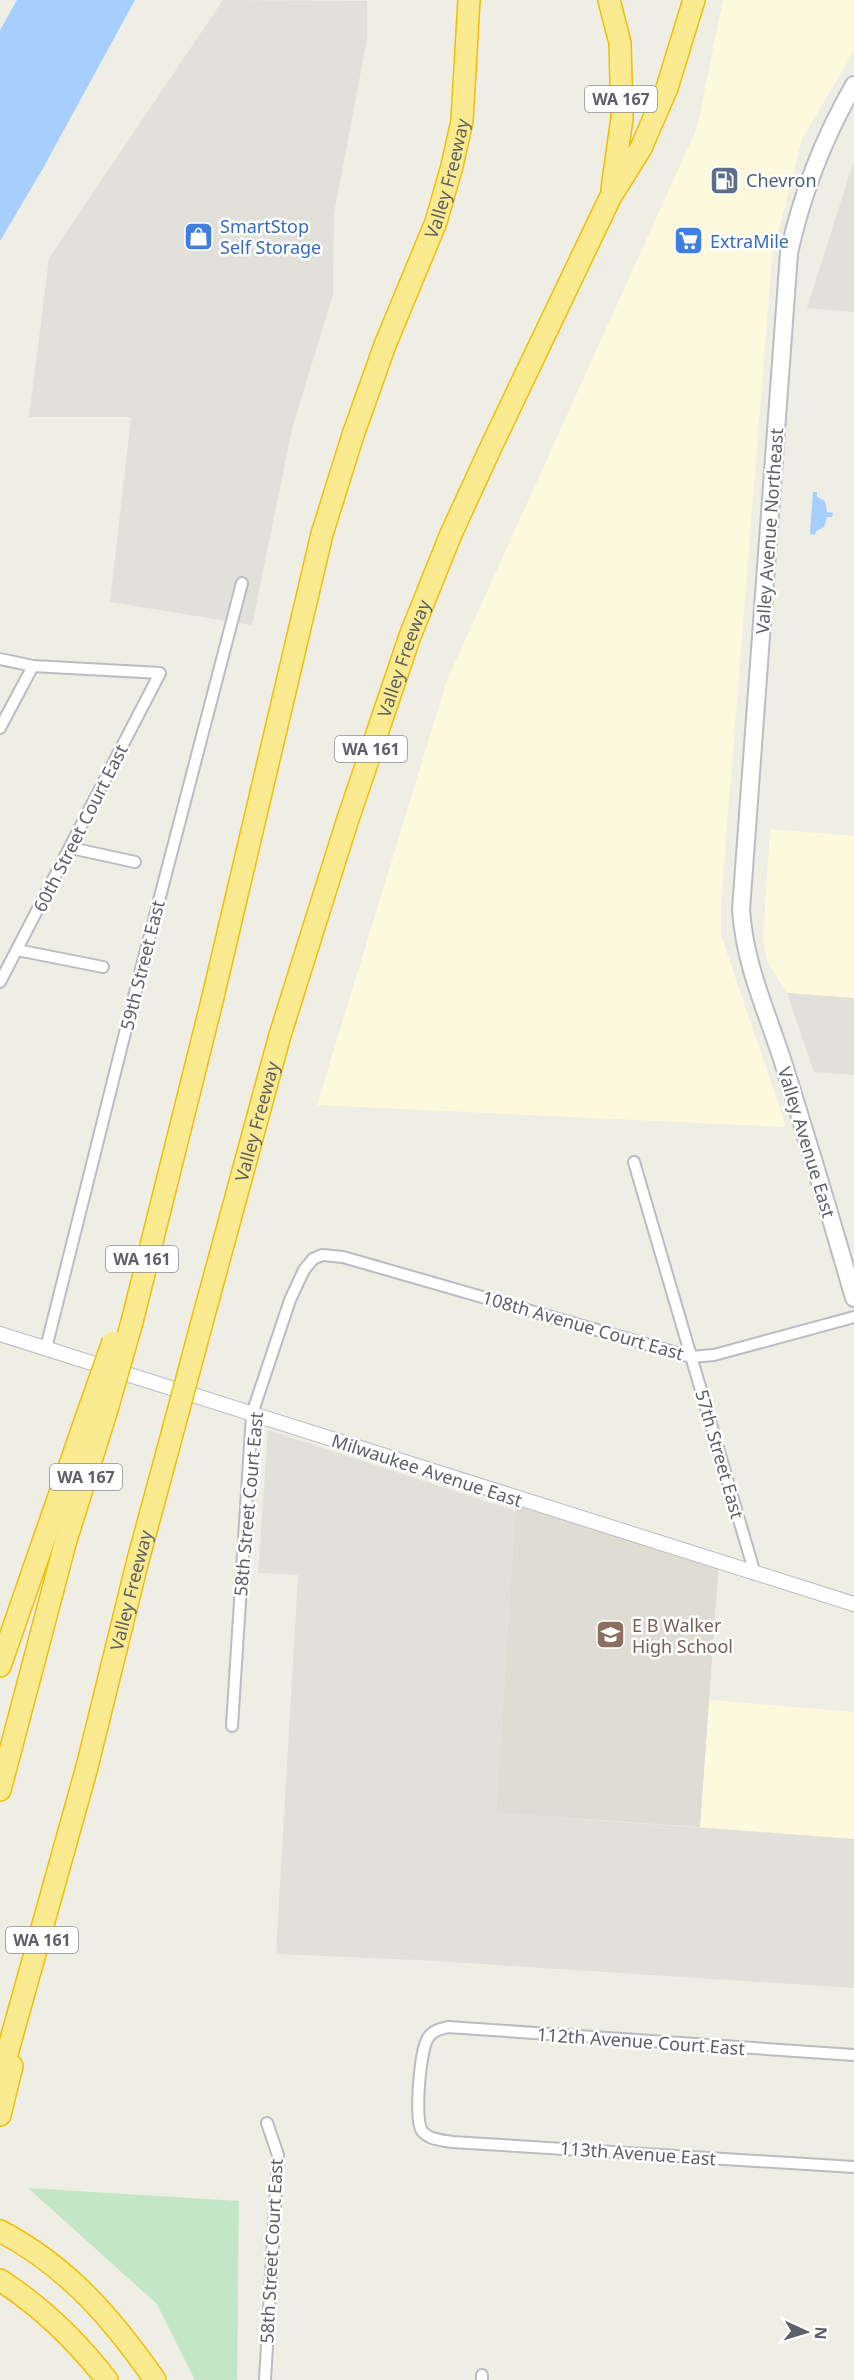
<svg xmlns="http://www.w3.org/2000/svg" width="854" height="2380" font-family="'Noto Sans',sans-serif">
  <style>
    .commercial { fill: #fdf9dc }
    .industrial { fill: #e1e0da }
    .education { fill: #dfddd3 }
    .green { fill: #c2e6c6 }
    .water { fill: #a7cffe }
    .lines { fill: none; stroke-linecap: round; stroke-linejoin: round }
    .minor-casing { stroke: #babcc1; stroke-width: 14 }
    .tertiary-casing { stroke: #babcc1; stroke-width: 16 }
    .secondary-casing { stroke: #bbbdc3; stroke-width: 20 }
    .motorway-casing { stroke: #f1be04; stroke-width: 24 }
    .minor { stroke: #fff; stroke-width: 10 }
    .tertiary { stroke: #fff; stroke-width: 14 }
    .secondary { stroke: #fff; stroke-width: 16 }
    .motorway { stroke: #fbeb90; stroke-width: 21 }
    .motorway-bridge-casing { stroke: #f1be04; stroke-width: 24; stroke-linecap: butt }
    .motorway-bridge { stroke: #fbeb90; stroke-width: 21 }
    .labels { text-anchor: middle; dominant-baseline: central; stroke-width: 5; stroke-linejoin: round; paint-order: stroke }
    .shield { fill: #fff; stroke: #8e9094; stroke-width: 1.5 }
    .shield-label { font-size: 16px; font-weight: bold; fill: #5d6066 }
    .street-label { font-size: 18px; fill: #5d6066; stroke: #fff }
    .service-label { font-size: 18px; fill: #4e5e75; stroke: #fff; text-anchor: start }
    .shop-label { font-size: 18px; fill: #366cbe; stroke: #fff; text-anchor: start }
    .education-label { font-size: 18px; fill: #785e54; stroke: #fff; text-anchor: start }
  </style>
  <rect width="100%" height="100%" fill="#efeee5"/>
  <g class="commercial">
    <polygon points="723,0 854,0 854,51 802,139 772,257 721,902 721,935 786,1127 317,1105 447,680 697,128"/>
    <polygon points="770,829 854,836 854,998 787,993 767,961 763,937"/>
    <polygon points="709,1700 854,1712 854,1839 700,1827"/>
  </g>
  <g class="industrial">
    <polygon points="223,0 367,1 367,39 334,213 333,294 292,429 252,625 110,602 131,417 29,417 49,258"/>
    <polygon points="854,163 854,312 807,308 852,167"/>
    <polygon points="787,993 854,998 854,1075 814,1072"/>
    <polygon points="268,1430 515,1511 496,1813 854,1839 854,1988 419,1960 276,1954 298,1575 258,1573"/>
  </g>
  <polygon class="education" points="516,1498 719,1563 700,1827 496,1813"/>
  <polygon class="green" points="28,2188 239,2201 237,2380 195,2380 157,2304"/>
  <g class="water">
    <polygon points="17,0 135,0 42,170 0,241 0,30"/>
    <polygon points="813,492 817,492 817,497 825,501 827,512 833,513 832,517 827,517 824,527 816,531 815,535 810,534"/>
  </g>
  <g class="lines">
    <defs>
      <g id="minor">
        <polyline points="0,659 33,666 160,673 0,982"/>
        <polyline points="0,728 33,666"/>
        <polyline points="71,848 135,862"/>
        <polyline points="17,950 103,967"/>
        <polyline points="634,1162 755,1574"/>
        <polyline points="46,1348 138,981 242,583"/>
        <polyline points="232,1726 252,1414 290,1300 304,1270 313,1259 322,1255 343,1257 691,1357 714,1355 854,1317"/>
        <path d="M854 2055 448 2027C440 2029 433 2030 428 2038 420 2050 414 2119 422 2131 429 2140 442 2140 452 2142L854 2167"/>
        <polyline points="482,2375 482,2380"/>
        <polyline points="265,2380 278,2155 267,2123"/>
      </g>
      <polyline id="tertiary" points="0,1334 854,1604"/>
      <path id="secondary" d="M854 85C823 139 802 193 789 253L741 910C745 965 765 1007 782 1059 807 1138 831 1218 854 1298"/>
      <g id="motorway">
        <polyline points="609,0 620,43 622,118 612,189"/>
        <path id="s1" d="M132 1322 212 1001 322 534 353 435 385 345 436 222 452 166 462 121 469 0"/>
        <path id="s2" d="M201 1326 280 1035 347 822 410 636 451 534 491 447 610 198 641 148 667 88 694 0"/>
        <polyline points="0,1666 90,1407"/>
        <polyline points="0,1790 66,1540 106,1413"/>
        <path id="s3" d="M0 2079 87 1767 138 1560 167 1453"/>
        <polyline points="0,2115 12,2066"/>
        <path d="M0 2231C67 2266 112 2318 155 2380"/>
        <path d="M0 2280C43 2308 76 2340 107 2380"/>
      </g>
    </defs>
    <use href="#minor" class="minor-casing"/>
    <use href="#tertiary" class="tertiary-casing"/>
    <use href="#secondary" class="secondary-casing"/>
    <use href="#motorway" class="motorway-casing"/>
    <use href="#minor" class="minor"/>
    <use href="#tertiary" class="tertiary"/>
    <use href="#secondary" class="secondary"/>
    <use href="#motorway" class="motorway"/>
    <defs>
      <g id="motorway-bridge">
        <polyline points="90,1407 113,1342"/>
        <polyline points="106,1413 132,1322"/>
        <polyline points="167,1453 201,1326"/>
      </g>
    </defs>
    <use href="#motorway-bridge" class="motorway-bridge-casing"/>
    <use href="#motorway-bridge" class="motorway-bridge"/>
  </g>
  <defs>
    <symbol id="fuel-square" viewBox="-11 -11 22 22"><rect x="-9" y="-9" width="18" height="18" rx="4" fill="#5c6f8a" stroke="#fff"/><path d="M-5.5-6h7V0h2V4h1.3V-2.5L3-4.5l.8-.8L6-3V5H2.5V1h-1V6h-7ZM-4.2-4.7v3.2H.2V-4.7Z" fill="#fff"/></symbol>
    <symbol id="shop-square" viewBox="-11 -11 22 22"><rect x="-9" y="-9" width="18" height="18" rx="4" fill="#3f7fe0" stroke="#fff"/><path d="M-5-2.5h2.3a2.7 3.5 0 0 1 5.4 0H5L5.5 6h-11ZM-1.5-2.5h3a1.5 2.3 0 0 0-3 0Z" fill="#fff"/></symbol>
    <symbol id="supermarket-square" viewBox="-11 -11 22 22"><rect x="-9" y="-9" width="18" height="18" rx="4" fill="#3f7fe0" stroke="#fff"/><path d="M-6-5.5h2.5l.6 2H6L4.5 2H-2.5L-4.4-4H-6ZM-1.5 3.2a1.3 1.3 0 1 0 .1 0ZM3 3.2a1.3 1.3 0 1 0 .1 0Z" fill="#fff"/></symbol>
    <symbol id="school-square" viewBox="-11 -11 22 22"><rect x="-9" y="-9" width="18" height="18" rx="4" fill="#8d6e63" stroke="#fff"/><path d="M0-5L7-2L0 1L-7-2ZM-4 1L0 2.5L4 1V4Q0 6-4 4Z" fill="#fff"/></symbol>
  </defs>
  <g fill-rule="evenodd">
    <use href="#fuel-square" x="708" y="164" width="33" height="33"/>
    <use href="#shop-square" x="182" y="220" width="33" height="33"/>
    <use href="#supermarket-square" x="672" y="224" width="33" height="33"/>
    <use href="#school-square" x="594" y="1618" width="33" height="33"/>
  </g>
  <g class="labels">
    <g class="shield">
      <rect x="585" y="86" width="72" height="26" rx="4.5"/>
      <rect x="335" y="736" width="72" height="26" rx="4.5"/>
      <rect x="106" y="1246" width="72" height="26" rx="4.5"/>
      <rect x="50" y="1464" width="72" height="26" rx="4.5"/>
      <rect x="6" y="1927" width="72" height="26" rx="4.5"/>
    </g>
    <g class="shield-label">
      <text x="621" y="99">WA 167</text>
      <text x="371" y="749">WA 161</text>
      <text x="142" y="1259">WA 161</text>
      <text x="86" y="1477">WA 167</text>
      <text x="42" y="1940">WA 161</text>
    </g>
    <g class="street-label">
      <text stroke="none"><textPath href="#s1" startOffset="1188">Valley Freeway</textPath></text>
      <text transform="translate(769 531) rotate(-86)">Valley Avenue Northeast</text>
      <text stroke="none"><textPath href="#s2" startOffset="698">Valley Freeway</textPath></text>
      <text transform="translate(80 828) rotate(-63)">60th Street Court East</text>
      <text transform="translate(142 965) rotate(-76)">59th Street East</text>
      <text stroke="none"><textPath href="#s2" startOffset="212">Valley Freeway</textPath></text>
      <text transform="translate(807 1142) rotate(73)">Valley Avenue East</text>
      <text transform="translate(583 1325) rotate(16)">108th Avenue Court East</text>
      <text transform="translate(720 1454) rotate(74)">57th Street East</text>
      <text transform="translate(427 1470) rotate(18)">Milwaukee Avenue East</text>
      <text transform="translate(248 1504) rotate(-85)">58th Street Court East</text>
      <text stroke="none"><textPath href="#s3" startOffset="506">Valley Freeway</textPath></text>
      <text transform="translate(641 2041) rotate(4)">112th Avenue Court East</text>
      <text transform="translate(638 2153) rotate(4)">113th Avenue East</text>
      <text transform="translate(271 2251) rotate(-87)">58th Street Court East</text>
    </g>
    <g class="service-label">
      <text x="746" y="180">Chevron</text>
    </g>
    <g class="shop-label">
      <text x="220" y="226">SmartStop<tspan x="220" dy="21">Self Storage</tspan></text>
      <text x="710" y="241">ExtraMile</text>
    </g>
    <g class="education-label">
      <text x="632" y="1625">E B Walker<tspan x="632" dy="21">High School</tspan></text>
    </g>
  </g>
  <g transform="translate(806 2332) rotate(94)" stroke="#ffffff" stroke-width="4.5" paint-order="stroke">
  <path d="M0-4.5L10 22L0 15L-10 22Z" fill="#5d6066"/>
  <text y="-9" font-size="16" font-weight="bold" text-anchor="middle" fill="#5d6066">N</text>
  </g>
</svg>
